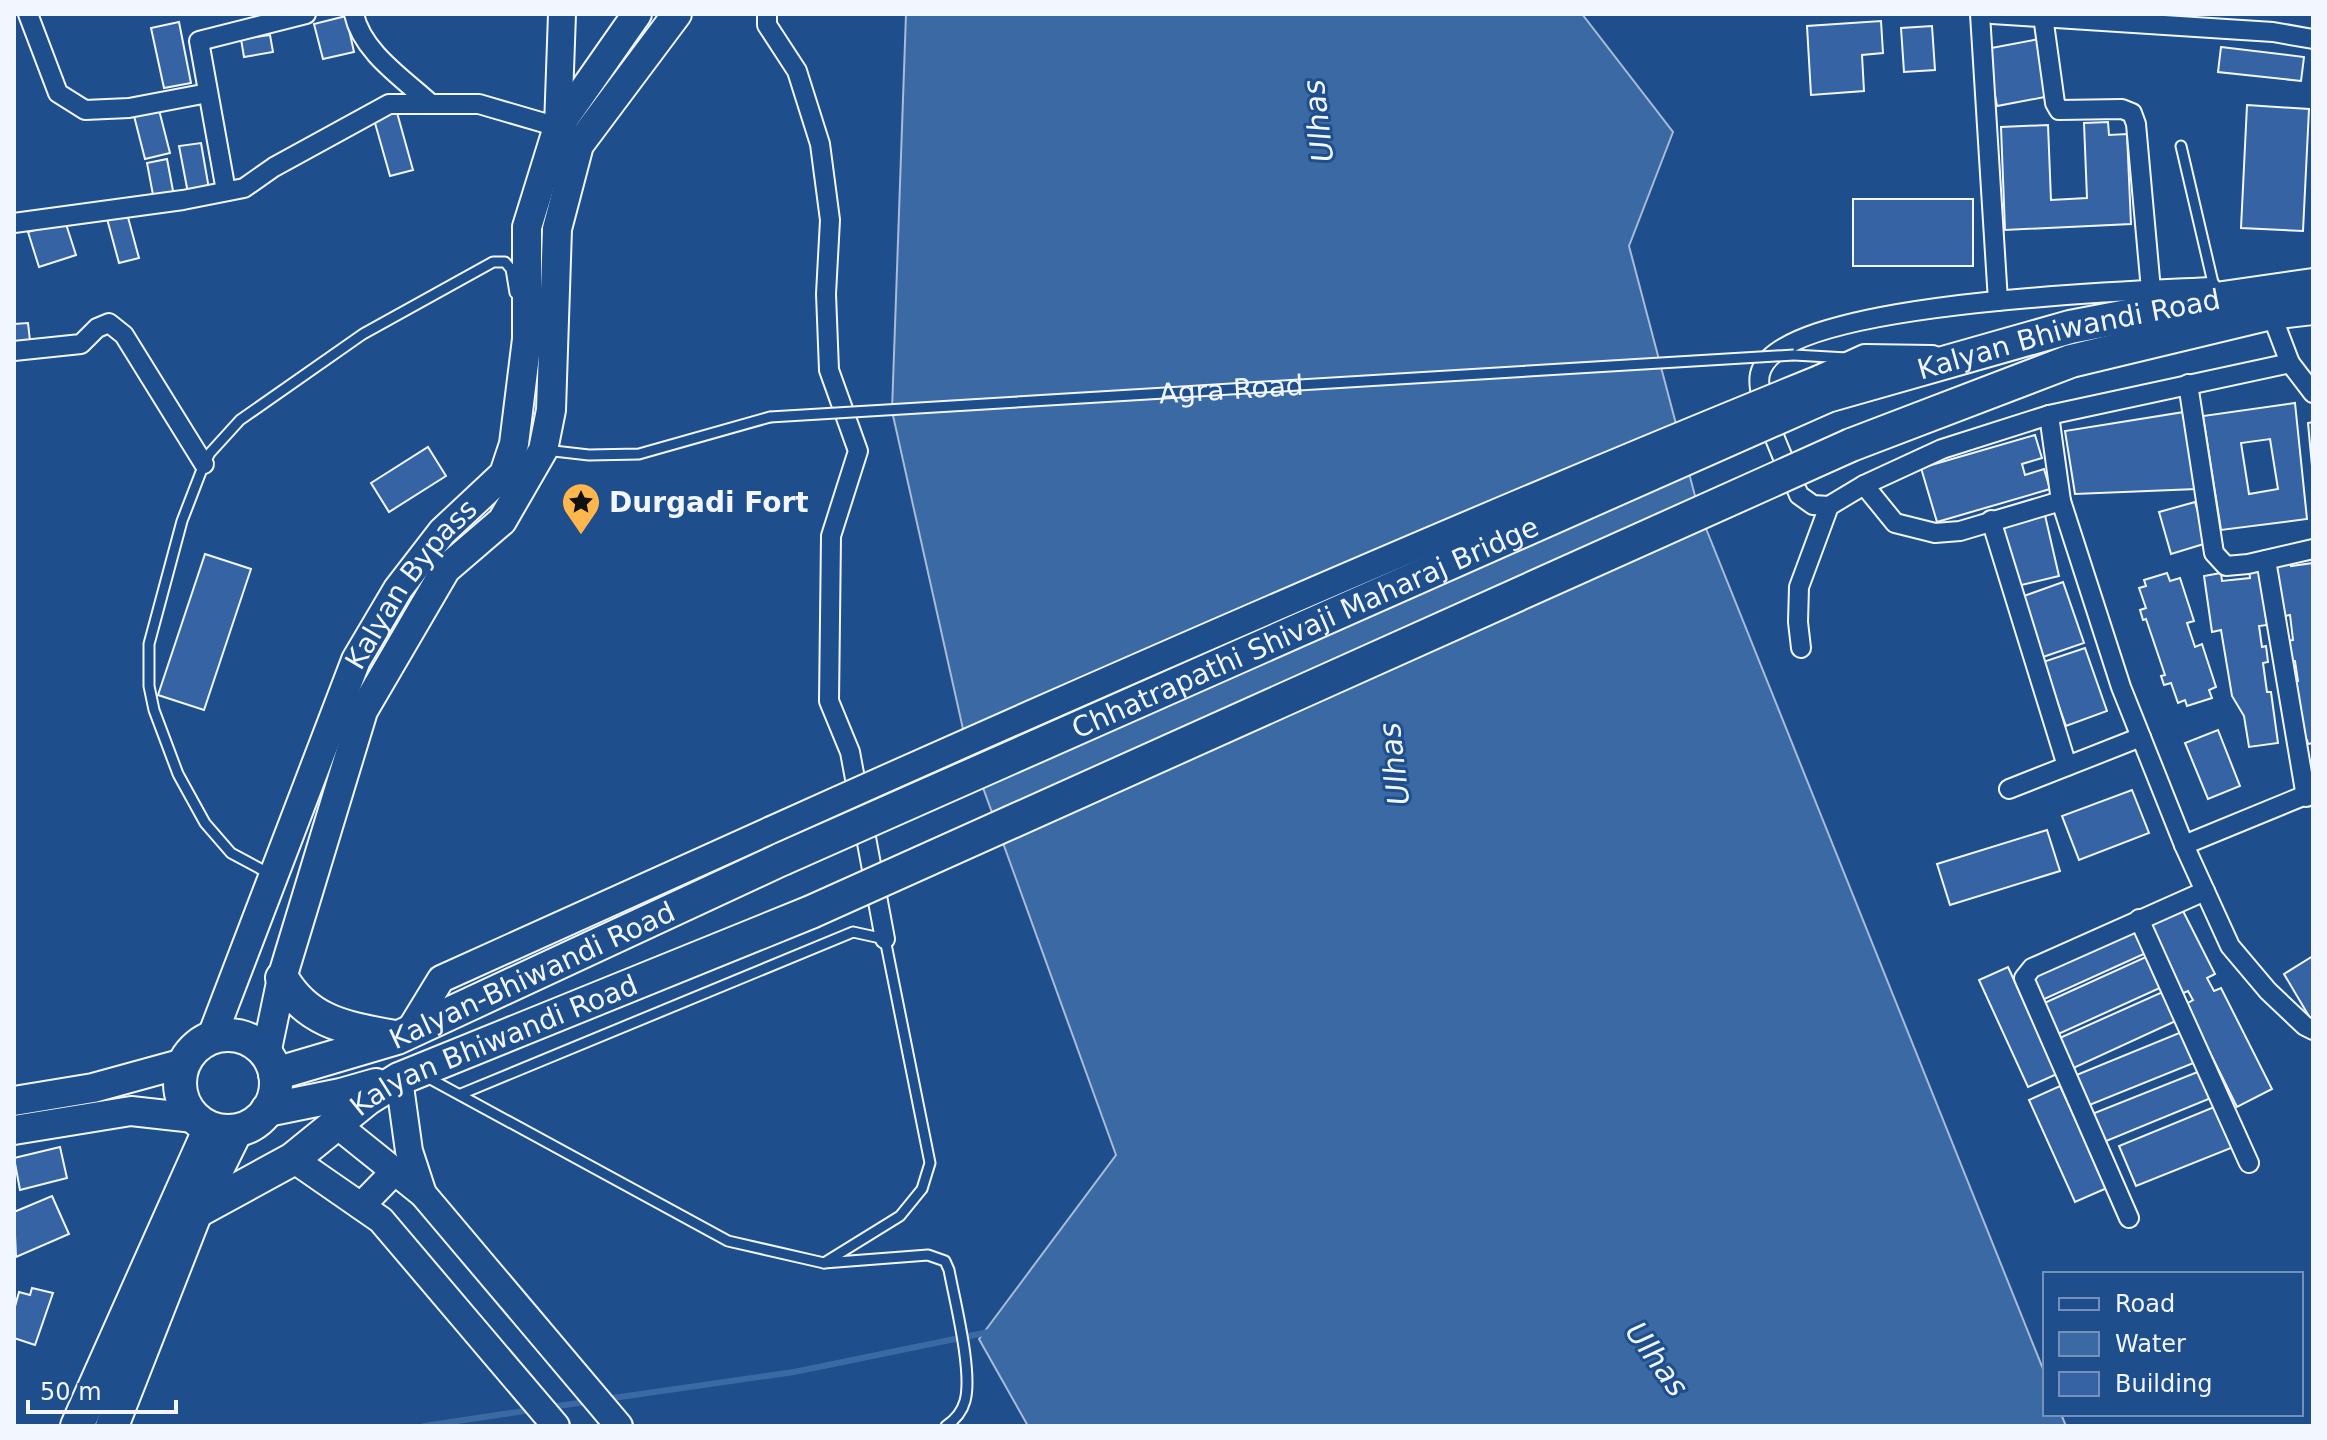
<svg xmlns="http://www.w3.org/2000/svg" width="2327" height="1440" font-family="'DejaVu Sans',sans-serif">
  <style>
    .water { fill: #3b69a3; stroke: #a8bbd7; stroke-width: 2 }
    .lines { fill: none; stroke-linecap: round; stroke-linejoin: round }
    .stream { stroke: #3b69a3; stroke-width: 6 }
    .building { fill: #3563a3; stroke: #f2f6ff; stroke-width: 2; fill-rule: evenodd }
    .lane-casing { stroke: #f2f6ff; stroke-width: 13 }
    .street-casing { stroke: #f2f6ff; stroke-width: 22 }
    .secondary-casing { stroke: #f2f6ff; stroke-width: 30 }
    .primary-casing { stroke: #f2f6ff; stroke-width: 32 }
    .highway-casing { stroke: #f2f6ff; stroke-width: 36 }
    .lane { stroke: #1f4e8c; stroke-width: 9 }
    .street { stroke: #1f4e8c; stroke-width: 18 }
    .secondary { stroke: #1f4e8c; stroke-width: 26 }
    .primary { stroke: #1f4e8c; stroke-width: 28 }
    .highway { stroke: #1f4e8c; stroke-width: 32 }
    .lane-bridge-casing { stroke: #f2f6ff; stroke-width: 13; stroke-linecap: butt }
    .secondary-bridge-casing { stroke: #f2f6ff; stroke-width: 30; stroke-linecap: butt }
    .highway-bridge-casing { stroke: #f2f6ff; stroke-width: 36; stroke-linecap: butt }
    .lane-bridge { stroke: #1f4e8c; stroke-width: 9 }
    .secondary-bridge { stroke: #1f4e8c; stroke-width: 26 }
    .highway-bridge { stroke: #1f4e8c; stroke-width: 32 }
    .labels { text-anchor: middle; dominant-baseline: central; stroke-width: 6; stroke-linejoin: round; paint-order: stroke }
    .street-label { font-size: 28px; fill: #f2f6ff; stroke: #1f4e8c }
    .poi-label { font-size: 28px; font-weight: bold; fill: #f2f6ff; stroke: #1f4e8c; text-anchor: start }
    .water-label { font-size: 30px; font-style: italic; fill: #f2f6ff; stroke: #1f4e8c }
  </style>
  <rect width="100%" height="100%" fill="#1f4e8c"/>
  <polygon class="water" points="906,14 1582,14 1673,132 1629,246 1699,511 2045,1374 2045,1414 2061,1414 2066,1426 1028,1426 979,1339 1116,1155 965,738 892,411"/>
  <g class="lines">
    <g class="stream">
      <polyline points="606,1399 794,1372 989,1332"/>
      <polyline points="550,1407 587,1402"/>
      <polyline points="424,1426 531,1410"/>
    </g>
  </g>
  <g class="building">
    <polygon points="346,16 354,52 323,59 314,24"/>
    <polygon points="1881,21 1883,53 1862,55 1864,91 1811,95 1807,26"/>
    <polygon points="179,22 191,83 164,88 151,28"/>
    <polygon points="1932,26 1935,70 1904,72 1901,28"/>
    <polygon points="270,35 273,52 244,57 241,39"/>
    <polygon points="2039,39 2050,96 1997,106 1986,49"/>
    <polygon points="2221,47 2304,57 2301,81 2218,72"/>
    <polygon points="2247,105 2309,109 2303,231 2241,228"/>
    <polygon points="158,106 170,153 145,159 133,112"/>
    <polygon points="396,109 413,170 390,176 373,116"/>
    <polygon points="2108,122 2109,135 2127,134 2131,224 2005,230 2001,127 2048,125 2051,200 2087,198 2084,123"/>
    <polygon points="201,143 209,189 188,193 179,146"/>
    <polygon points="167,159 174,196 154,200 147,163"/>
    <rect x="1853" y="199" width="120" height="67"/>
    <polygon points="126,210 139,258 119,263 106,215"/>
    <polygon points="65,221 76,255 39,267 28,232"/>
    <polygon points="28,323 30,341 14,343 14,324"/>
    <path d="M2295 403 2307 519 2221 530 2203 416ZM2270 439 2278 489 2249 494 2241 443Z"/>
    <polygon points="2184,412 2196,489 2075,494 2065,431"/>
    <polygon points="2313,422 2313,477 2308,423"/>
    <polygon points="2035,435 2042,458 2022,464 2025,475 2044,469 2050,489 1937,522 1921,468"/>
    <polygon points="428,447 446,476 389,512 371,483"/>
    <polygon points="2195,502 2207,543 2171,554 2159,512"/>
    <polygon points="2044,511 2059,576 2017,586 2002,521"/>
    <polygon points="205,554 251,569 204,710 158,695"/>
    <polygon points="2290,558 2291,566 2313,563 2313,743 2308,744 2307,740 2297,741 2294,719 2302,718 2300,705 2292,706 2289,682 2298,681 2295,661 2286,662 2283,642 2293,640 2290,615 2280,617 2273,561"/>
    <polygon points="2259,568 2267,625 2259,626 2262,647 2266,646 2268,662 2263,663 2267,692 2271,692 2278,743 2249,747 2244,716 2232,696 2221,630 2212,632 2204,576 2221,573 2222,581 2250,578 2249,569"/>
    <polygon points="2167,573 2170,581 2180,578 2194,621 2187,623 2195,647 2202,644 2216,687 2209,690 2212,698 2187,706 2185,700 2178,703 2171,683 2164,685 2161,676 2165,675 2146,619 2143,620 2140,610 2146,608 2139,588 2146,586 2144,580"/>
    <polygon points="2063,582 2084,643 2043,657 2021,597"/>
    <polygon points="2085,648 2107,711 2066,726 2043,662"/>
    <polygon points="2218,730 2240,786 2208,799 2185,743"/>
    <polygon points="2132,790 2149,833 2079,860 2062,816"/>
    <polygon points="2047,830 2060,871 1950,905 1937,864"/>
    <polygon points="2182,909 2215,974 2207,978 2214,991 2221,988 2272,1089 2237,1107 2186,1004 2193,1000 2188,991 2181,994 2147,927"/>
    <polygon points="2133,925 2146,953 2040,1001 2028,973"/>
    <polygon points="2148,956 2162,987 2054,1036 2040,1005"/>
    <polygon points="2313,956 2313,1023 2284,974"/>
    <polygon points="2008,967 2057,1074 2028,1087 1979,980"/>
    <polygon points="2167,990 2180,1019 2067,1071 2053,1041"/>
    <polygon points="2184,1031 2196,1062 2087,1106 2074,1076"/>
    <polygon points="2200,1071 2211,1098 2099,1144 2087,1116"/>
    <polygon points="2060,1086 2107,1188 2075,1202 2029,1100"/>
    <polygon points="2219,1105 2236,1146 2136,1186 2119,1146"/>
    <polygon points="60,1147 67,1178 20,1190 14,1158"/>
    <polygon points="52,1196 69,1234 16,1257 14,1212"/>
    <polygon points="32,1288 53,1293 35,1345 14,1338 14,1310 19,1292 30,1295"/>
  </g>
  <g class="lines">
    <defs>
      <g id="lane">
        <polyline points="2181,146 2214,287"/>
        <polyline points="1794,355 1847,358"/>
        <polyline points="545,450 589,455 639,454 770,417"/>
        <polyline points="270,874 231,853 205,823 178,774 154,710 149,686 149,644 182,521 204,464 210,453 240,420 363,334 493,262 505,262 511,269 515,293"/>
        <path d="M425 1076 728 1241 824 1263 928 1255 945 1261 949 1270C955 1302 973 1372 965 1401 962 1412 955 1420 946 1426"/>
        <polyline points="461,1094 853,932 885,939 930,1163 922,1189 900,1216 824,1263"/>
      </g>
      <g id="street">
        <polyline points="28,14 58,93 85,110 129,108 208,93"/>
        <path d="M354 14C362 52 404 79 431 104"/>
        <polyline points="767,14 767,25 797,71 820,144 830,220 826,294 829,370 858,451 831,536 829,701 850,752 885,939"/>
        <polyline points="1980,14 1998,301"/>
        <polyline points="1992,14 2273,32 2313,39"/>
        <polyline points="2043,16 2055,103 2059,110 2122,109 2132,113 2136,124 2151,290"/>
        <polyline points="226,191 199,41 306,14"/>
        <polyline points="14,223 183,200 244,188 274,167 389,104 479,104 558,127"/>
        <polyline points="2271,313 2290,363 2313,393"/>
        <polyline points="14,351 81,344 97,328 109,323 124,335 204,464"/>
        <polyline points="2188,384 2214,553 2226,566 2248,564 2313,549"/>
        <polyline points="2049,415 2061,501 2121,687 2184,845 2230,946 2268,991 2305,1026 2313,1030"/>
        <polyline points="1864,485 1895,523 1935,533 1960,531 2061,501"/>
        <path d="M1829 506 1813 505 1799 495C1788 468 1754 399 1760 374 1777 300 2141 291 2211 287"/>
        <polyline points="1991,520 2067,766"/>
        <polyline points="2266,560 2306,797"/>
        <polyline points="1801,648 1798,622 1799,587 1829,506 1864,485 1942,449 2049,415 2290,363"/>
        <polyline points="2009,789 2141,737"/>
        <polyline points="2184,845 2313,792"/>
        <polyline points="2139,919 2249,1163"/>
        <polyline points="2129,1218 2024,978 2032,968 2205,891"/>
      </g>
      <g id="secondary">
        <polyline points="562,14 558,127 564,132"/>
        <polyline points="1819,379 1865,358 1932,359"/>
        <polyline points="408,1033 441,979 771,830"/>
        <polyline points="399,1079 409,1151 423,1194"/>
        <polyline points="337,1125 423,1194 619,1426"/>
        <polyline points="293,1159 381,1220 556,1426"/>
        <polyline points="361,1206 395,1171"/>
      </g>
      <g id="primary">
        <path id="s1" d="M211 1039 356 660 398 589 442 532 504 474 514 444 527 339V227L558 127 637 14"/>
        <polyline points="266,1054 282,978 363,711 446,569 502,521 543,450 551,410 557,229 579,145 677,14"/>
        <polyline points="14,1101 93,1088 184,1063"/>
        <polyline points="14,1130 131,1111 194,1118"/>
      </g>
      <g id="highway">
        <path id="s2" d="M1827 396 2070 327 2216 299 2313 285"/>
        <polyline points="1851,445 2071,361 2271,313 2313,308"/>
        <path d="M282 978C308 1023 347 1028 394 1037"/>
        <circle cx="228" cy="1083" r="48"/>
        <path id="s3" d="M275 1074 397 1038 782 859"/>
        <polyline points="267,1110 341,1095 376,1085"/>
        <path id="s4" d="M196 1212 293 1159 367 1099 399 1079 811 912"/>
        <polyline points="77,1426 210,1128"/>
        <polyline points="112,1426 196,1212 236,1131"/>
      </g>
    </defs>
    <use href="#lane" class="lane-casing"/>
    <use href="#street" class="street-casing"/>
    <use href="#secondary" class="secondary-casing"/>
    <use href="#primary" class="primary-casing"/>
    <use href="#highway" class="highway-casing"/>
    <use href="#lane" class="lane"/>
    <use href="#street" class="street"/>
    <use href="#secondary" class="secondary"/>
    <use href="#primary" class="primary"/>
    <use href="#highway" class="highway"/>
    <defs>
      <g id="lane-bridge">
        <path id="s5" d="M770 417 1794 355"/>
      </g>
      <path id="secondary-bridge" d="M771 830C1118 674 1466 522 1819 379"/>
      <g id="highway-bridge">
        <path id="s6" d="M782 859 1827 396"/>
        <polyline points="811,912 1851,445"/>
      </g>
    </defs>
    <use href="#lane-bridge" class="lane-bridge-casing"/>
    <use href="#secondary-bridge" class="secondary-bridge-casing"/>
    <use href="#highway-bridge" class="highway-bridge-casing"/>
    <use href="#lane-bridge" class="lane-bridge"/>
    <use href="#secondary-bridge" class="secondary-bridge"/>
    <use href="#highway-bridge" class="highway-bridge"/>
  </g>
  <defs>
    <symbol id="sight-pin" viewBox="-11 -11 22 30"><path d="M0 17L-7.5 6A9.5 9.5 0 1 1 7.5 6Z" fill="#ffb74d" stroke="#1f4e8c"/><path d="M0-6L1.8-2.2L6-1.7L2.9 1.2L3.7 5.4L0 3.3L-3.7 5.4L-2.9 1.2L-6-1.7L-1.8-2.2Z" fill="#111"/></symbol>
  </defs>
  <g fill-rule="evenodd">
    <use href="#sight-pin" x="559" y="480" width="44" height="60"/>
  </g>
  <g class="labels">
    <g class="street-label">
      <text stroke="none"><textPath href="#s2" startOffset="250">Kalyan Bhiwandi Road</textPath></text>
      <text stroke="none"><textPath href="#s5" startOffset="462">Agra Road</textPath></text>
      <text stroke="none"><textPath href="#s1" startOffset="500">Kalyan Bypass</textPath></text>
      <text stroke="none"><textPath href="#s6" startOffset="572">Chhatrapathi Shivaji Maharaj Bridge</textPath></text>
      <text stroke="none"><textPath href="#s3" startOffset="276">Kalyan-Bhiwandi Road</textPath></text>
      <text stroke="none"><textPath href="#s4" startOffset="344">Kalyan Bhiwandi Road</textPath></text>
    </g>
    <g class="poi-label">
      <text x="609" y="502">Durgadi Fort</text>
    </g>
    <g class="water-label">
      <text transform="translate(1318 121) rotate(-97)">Ulhas</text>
      <text transform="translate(1394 764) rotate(-97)">Ulhas</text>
      <text transform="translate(1657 1359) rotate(54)">Ulhas</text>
    </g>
  </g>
  <rect width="2327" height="1440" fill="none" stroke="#f2f6ff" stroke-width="32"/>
  <rect x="2043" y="1272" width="260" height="144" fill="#1f4e8c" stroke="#7391ba" stroke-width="2"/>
  <rect x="2059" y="1298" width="40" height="12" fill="#1f4e8c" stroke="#7391ba" stroke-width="2"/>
  <text x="2115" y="1312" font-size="24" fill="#f2f6ff">Road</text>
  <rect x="2059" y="1332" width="40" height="24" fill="#3b69a3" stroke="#7391ba" stroke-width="2"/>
  <text x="2115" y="1352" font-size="24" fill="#f2f6ff">Water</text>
  <rect x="2059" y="1372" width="40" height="24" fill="#3563a3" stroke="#7391ba" stroke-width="2"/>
  <text x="2115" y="1392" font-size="24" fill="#f2f6ff">Building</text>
  <path d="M28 1400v12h148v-12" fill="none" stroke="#f2f6ff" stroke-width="4"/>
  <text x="40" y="1400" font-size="24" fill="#f2f6ff" stroke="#1f4e8c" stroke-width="6" paint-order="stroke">50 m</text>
</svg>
